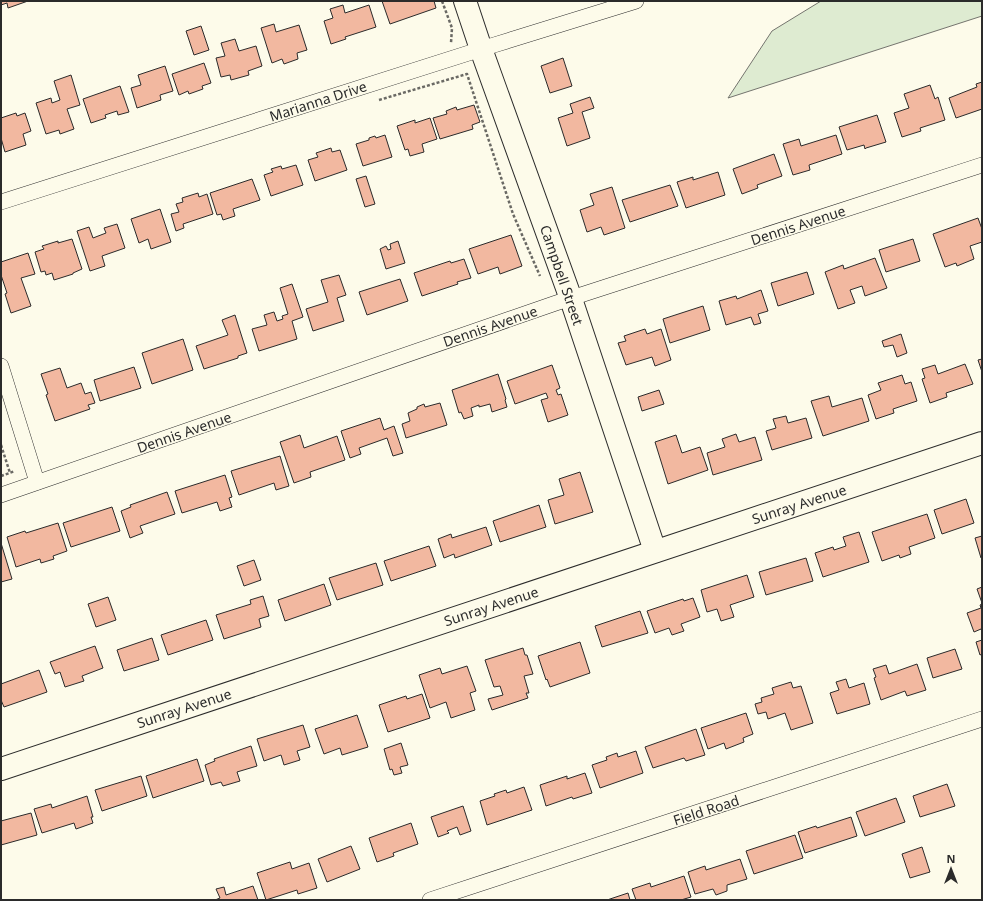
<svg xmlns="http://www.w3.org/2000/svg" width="983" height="901" font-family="'Noto Sans',sans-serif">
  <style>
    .green { fill: #deebd1; stroke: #74746e }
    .building { fill: #f2b8a0; stroke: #2b2b2b }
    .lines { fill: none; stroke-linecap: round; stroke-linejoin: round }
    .street-casing { stroke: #2b2b2b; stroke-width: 16 }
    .secondary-casing { stroke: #2b2b2b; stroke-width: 24 }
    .path { stroke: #6a6964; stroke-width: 2.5; stroke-dasharray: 3 2; stroke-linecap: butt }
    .street { stroke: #fdfbea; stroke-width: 15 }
    .secondary { stroke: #fdfbea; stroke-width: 22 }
    .labels { text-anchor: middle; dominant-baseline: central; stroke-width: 3; stroke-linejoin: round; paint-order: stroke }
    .street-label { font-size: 14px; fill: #2b2b2b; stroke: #fdfbea }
  </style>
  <rect width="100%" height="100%" fill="#fdfbea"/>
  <polygon class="green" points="821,1 982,1 982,16 728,98 772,31"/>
  <g class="building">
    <polygon points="1,1 28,1 8,8 7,3 1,5"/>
    <polygon points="382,1 434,1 436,8 390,24"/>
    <polygon points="343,5 345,13 369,5 376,27 345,37 346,39 331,44 324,21 333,18 330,9"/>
    <polygon points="274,24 276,32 299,25 307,50 297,53 298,59 284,64 282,59 272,63 261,28"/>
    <polygon points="201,26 209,50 194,55 186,31"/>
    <polygon points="235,39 239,51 256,46 262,66 248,71 249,75 231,80 230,75 221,77 216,58 225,56 221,43"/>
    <polygon points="563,58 572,86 550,93 541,66"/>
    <polygon points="204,63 211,83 202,86 203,89 189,94 188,91 179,95 172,74"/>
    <polygon points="165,66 173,91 160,95 161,100 137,108 131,88 141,85 138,75"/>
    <polygon points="71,75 80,105 67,109 74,129 60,134 59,130 46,134 36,103 51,98 52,103 60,100 54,81"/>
    <polygon points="982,82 982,109 956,118 949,98 977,87 976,84"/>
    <polygon points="930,85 935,99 938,97 945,120 920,128 921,131 902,137 894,113 909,108 904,94"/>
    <polygon points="120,86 129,112 118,115 117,111 105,115 106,118 91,123 83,99"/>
    <polygon points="590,97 594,108 582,112 590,138 567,146 558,118 573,113 570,104"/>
    <polygon points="474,105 480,122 472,125 473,129 440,139 433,118 447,114 446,111 456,107 457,110"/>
    <polygon points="16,113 17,116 25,113 31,131 23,134 26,145 5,152 1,138 1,118"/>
    <polygon points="877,115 886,142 866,148 865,149 864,145 847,150 839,127"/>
    <polygon points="430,118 437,139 422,144 424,152 410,156 408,149 405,150 397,126 415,120 415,123"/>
    <polygon points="385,135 392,157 363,166 356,144 369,140 369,138 375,136 376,138"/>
    <polygon points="836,135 842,154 809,165 810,170 793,175 783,144 799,139 801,146"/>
    <polygon points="331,148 332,152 340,150 347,170 315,181 308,160 318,157 316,153"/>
    <polygon points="774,154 782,176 757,185 758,188 742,194 733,169"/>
    <polygon points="296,165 303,185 271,196 264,175 273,172 271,169 281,166 282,169"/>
    <polygon points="718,172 725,195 686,208 677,182 693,177 693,180"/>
    <polygon points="366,176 375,204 365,207 356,179"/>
    <polygon points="252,179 260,200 233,209 235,216 223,220 221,214 217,215 210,193"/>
    <polygon points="670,185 678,206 630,222 622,200"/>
    <polygon points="612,187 625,228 604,235 601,227 587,232 580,210 594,205 590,194"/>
    <polygon points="198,193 199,197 207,194 213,214 183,224 184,228 176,231 171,214 179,212 176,204 183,202 182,198"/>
    <polygon points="160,209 171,242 151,249 148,239 139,243 131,219"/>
    <polygon points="978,218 982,229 982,242 970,246 974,259 957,266 956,263 945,267 933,234"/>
    <polygon points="117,224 125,248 102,256 105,266 90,271 77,231 89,227 93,238 106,233 104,228"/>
    <polygon points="511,235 522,266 500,274 498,267 478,274 469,249"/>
    <polygon points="72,239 82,269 73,273 73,274 54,280 52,273 46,275 45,271 41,272 35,252 44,249 42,246 58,241 58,243"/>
    <polygon points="913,239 920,261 886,272 879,250"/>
    <polygon points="398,241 405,263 386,269 380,249 386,246 388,250 391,249 390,244"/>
    <polygon points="28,253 35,274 21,278 31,306 11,313 5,294 7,293 1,275 1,262"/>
    <polygon points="875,258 887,288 865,296 862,286 850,290 855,303 838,309 825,272 843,265 844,269"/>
    <polygon points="464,259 471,278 457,282 458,284 422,296 414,273 450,261 451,263"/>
    <polygon points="807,272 814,294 778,306 771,283"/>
    <polygon points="339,275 346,295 337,298 344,321 313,331 306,309 328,302 321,280"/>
    <polygon points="400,279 408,301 367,315 359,292"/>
    <polygon points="292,284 303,317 292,321 297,339 259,351 252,329 267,325 264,315 274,312 277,321 283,319 282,316 288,314 280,288"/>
    <polygon points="761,290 768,311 758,314 761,323 754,325 751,317 726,325 719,301 736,296 737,299"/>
    <polygon points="703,306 710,330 670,343 663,319"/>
    <polygon points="235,315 247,353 238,356 238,358 204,369 196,346 228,335 222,320"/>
    <polygon points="645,329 647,334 661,329 671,360 655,366 652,357 626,365 618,343 626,341 624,336"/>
    <polygon points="901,334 907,353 897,357 893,345 884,347 882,341"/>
    <polygon points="183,339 193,370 152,384 142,353"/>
    <polygon points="982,359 982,372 978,360"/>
    <polygon points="965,364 973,384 946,393 947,397 930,403 922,379 925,378 922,369 935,365 938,374"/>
    <polygon points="552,365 560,388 556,390 558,395 561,394 568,415 548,422 541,400 548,398 546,393 515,404 507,381"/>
    <polygon points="134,367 141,388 100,401 94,380"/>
    <polygon points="60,368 67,388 81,383 85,394 91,392 95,403 88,405 90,409 55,421 46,395 48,394 41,374"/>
    <polygon points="498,374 506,399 505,400 507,407 492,412 490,404 479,407 479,405 471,408 473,416 464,419 461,412 459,413 452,390"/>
    <polygon points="902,375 905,384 911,382 917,401 893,409 894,413 876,419 868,395 881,390 878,383"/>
    <polygon points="659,390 664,404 642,411 638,397"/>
    <polygon points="829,396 832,407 862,398 869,421 823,436 811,401"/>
    <polygon points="440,403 447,425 406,438 402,424 410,421 408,413 417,409 417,407 424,404 425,407"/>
    <polygon points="786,416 788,423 806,418 812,438 772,450 766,431 776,428 773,419"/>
    <polygon points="380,418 384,430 394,426 403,453 393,456 387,438 359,448 361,454 350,458 341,431"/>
    <polygon points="736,434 739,442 755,437 762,460 713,475 707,453 725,447 722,439"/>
    <polygon points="300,435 304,448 337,436 345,460 310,472 311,477 294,483 280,442"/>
    <polygon points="676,435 682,453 700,447 708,470 668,484 655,442"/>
    <polygon points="280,456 289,486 276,490 274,483 239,495 231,471"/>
    <polygon points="580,472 593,512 555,524 548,500 564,495 559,479"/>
    <polygon points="225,475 232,497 229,498 232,507 220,511 217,502 182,513 175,491"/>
    <polygon points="167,492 175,514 140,526 143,533 130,538 121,511 131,507 130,505"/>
    <polygon points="966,499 974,523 942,534 934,510"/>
    <polygon points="539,505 546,527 500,542 493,521"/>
    <polygon points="112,507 120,531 71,547 63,523"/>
    <polygon points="927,514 935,538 909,547 911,554 900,558 899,555 882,561 872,532"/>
    <polygon points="58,523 67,551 53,556 54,559 41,563 40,559 16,567 7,537 25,531 26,533"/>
    <polygon points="486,527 492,545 455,558 454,554 444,558 438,539 451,534 452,538"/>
    <polygon points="859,532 869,562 823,577 815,553 833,547 834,550 846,546 843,537"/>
    <polygon points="982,536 982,558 981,558 975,538"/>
    <polygon points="1,543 12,579 1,582"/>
    <polygon points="429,546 436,566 391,581 384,561"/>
    <polygon points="806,558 813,581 766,595 759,572"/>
    <polygon points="254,560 261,580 244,586 237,566"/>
    <polygon points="376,563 383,585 337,600 329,578"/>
    <polygon points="747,575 754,597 730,605 734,617 721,621 717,609 707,612 701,590"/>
    <polygon points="324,584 331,605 285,621 278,600"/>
    <polygon points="982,587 982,603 977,589"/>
    <polygon points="263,596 269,616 259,619 261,627 224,639 216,615 251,604 250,600"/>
    <polygon points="108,597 116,620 96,627 88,604"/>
    <polygon points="693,598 700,617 681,624 684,631 672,635 669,628 655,633 647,611 683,599 684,601"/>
    <polygon points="982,604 982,632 981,629 974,632 967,613 981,608 980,605"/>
    <polygon points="640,611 648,633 602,647 595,626"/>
    <polygon points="206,620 213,640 168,655 161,635"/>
    <polygon points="152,638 159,660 124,671 117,650"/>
    <polygon points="982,640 982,654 980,655 976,642"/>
    <polygon points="580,642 590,673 550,687 547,679 546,680 538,656"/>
    <polygon points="95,646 103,668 82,676 84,681 65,687 60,672 55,674 50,662"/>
    <polygon points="523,648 525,655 527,655 533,674 524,676 529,693 526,693 528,698 492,710 488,699 503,695 500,686 494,687 485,660"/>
    <polygon points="955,649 962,669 933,678 927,658"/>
    <polygon points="917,664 926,690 907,696 905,691 881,700 874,678 876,677 873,669 886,665 889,674"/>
    <polygon points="467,666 476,691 470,693 475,710 451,718 446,702 430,708 419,675 440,668 442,674"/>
    <polygon points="39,670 47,692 4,707 1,700 1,684"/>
    <polygon points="846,679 849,688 864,683 870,704 837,714 830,693 839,690 836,682"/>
    <polygon points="791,682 793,688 801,686 813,723 791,730 785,713 768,719 766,712 758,714 755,704 762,702 761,698 774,694 772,688"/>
    <polygon points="422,694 430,718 388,732 379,705 406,696 407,699"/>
    <polygon points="746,713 753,734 743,738 744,742 726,749 724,743 708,749 701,728"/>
    <polygon points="357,715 368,747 342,755 340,748 324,754 315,729"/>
    <polygon points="303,725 310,747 297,751 300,760 284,765 281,755 264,761 257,739"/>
    <polygon points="696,729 705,755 686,761 684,758 653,768 645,747"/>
    <polygon points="401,743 408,765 400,767 402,773 394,775 392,769 390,770 384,749"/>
    <polygon points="251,746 257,766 237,772 240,781 223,786 221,782 211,785 205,765 215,761 214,759"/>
    <polygon points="636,751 643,773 600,788 592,765 607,760 606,757 617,753 618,757"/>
    <polygon points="197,759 204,781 153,798 146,776"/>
    <polygon points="585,773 592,793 573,799 572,797 546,806 540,785 567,776 567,779"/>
    <polygon points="141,776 147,796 102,811 95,790"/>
    <polygon points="947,784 955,806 920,817 913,796"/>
    <polygon points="524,787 532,810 487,825 480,801 495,796 494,794 506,790 507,793"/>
    <polygon points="87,796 93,817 91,817 93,823 76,829 74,823 42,833 34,809 51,804 52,808"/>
    <polygon points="896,798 905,822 865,836 856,812"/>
    <polygon points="463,806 471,831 460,835 457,827 447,831 449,833 438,837 431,817"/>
    <polygon points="31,813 37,835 1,845 1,821"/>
    <polygon points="851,817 857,836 805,853 798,832 816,826 817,828"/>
    <polygon points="411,823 418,844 393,853 394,856 377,862 369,838"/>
    <polygon points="795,835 803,858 754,874 746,851"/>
    <polygon points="351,846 360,869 327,882 318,859"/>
    <polygon points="922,847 930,872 910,878 902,854"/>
    <polygon points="740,859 747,879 727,885 727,891 716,895 713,889 695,894 688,872 705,866 706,870"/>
    <polygon points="290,862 292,869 309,863 317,888 298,894 297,890 266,900 257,873"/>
    <polygon points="684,876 691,897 681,900 636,900 632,889 650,883 651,887"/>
    <polygon points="253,886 258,900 215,900 220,898 216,889 224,887 226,895"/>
    <polygon points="628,893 630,900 607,900"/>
  </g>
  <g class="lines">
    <defs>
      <g id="street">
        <polyline points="1,202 494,45 636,1"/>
        <polyline points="1,366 37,482"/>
        <polyline points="1,495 556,303 982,165"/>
        <polyline points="430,900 982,719"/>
      </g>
      <g id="secondary">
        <polyline points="465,1 481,49 571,299 655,551"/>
        <polyline points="1,769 982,443"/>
      </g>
    </defs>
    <use href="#street" class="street-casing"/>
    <use href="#secondary" class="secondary-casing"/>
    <g class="path">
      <polyline points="442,1 452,28 451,43"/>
      <polyline points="379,100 467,74 513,214 540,276"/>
      <polyline points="1,445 10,473"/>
      <polyline points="1,476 15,471"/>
    </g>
    <use href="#street" class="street"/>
    <use href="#secondary" class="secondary"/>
  </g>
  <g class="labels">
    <g class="street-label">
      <text transform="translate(318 101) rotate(-18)">Marianna Drive</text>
      <text transform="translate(798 225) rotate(-18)">Dennis Avenue</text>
      <text transform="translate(562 275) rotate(71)">Campbell Street</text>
      <text transform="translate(490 326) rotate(-19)">Dennis Avenue</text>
      <text transform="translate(184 432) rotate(-19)">Dennis Avenue</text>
      <text transform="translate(799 504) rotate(-18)">Sunray Avenue</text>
      <text transform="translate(491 606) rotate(-18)">Sunray Avenue</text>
      <text transform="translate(184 708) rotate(-18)">Sunray Avenue</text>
      <text transform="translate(706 810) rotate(-18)">Field Road</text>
    </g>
  </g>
  <rect width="983" height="901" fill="none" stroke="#2b2b2b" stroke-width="4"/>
  <g transform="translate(951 869)" stroke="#fdfbea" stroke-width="3" paint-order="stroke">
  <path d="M0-3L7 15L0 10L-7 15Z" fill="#2b2b2b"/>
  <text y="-6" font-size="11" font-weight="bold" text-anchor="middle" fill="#2b2b2b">N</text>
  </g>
</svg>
